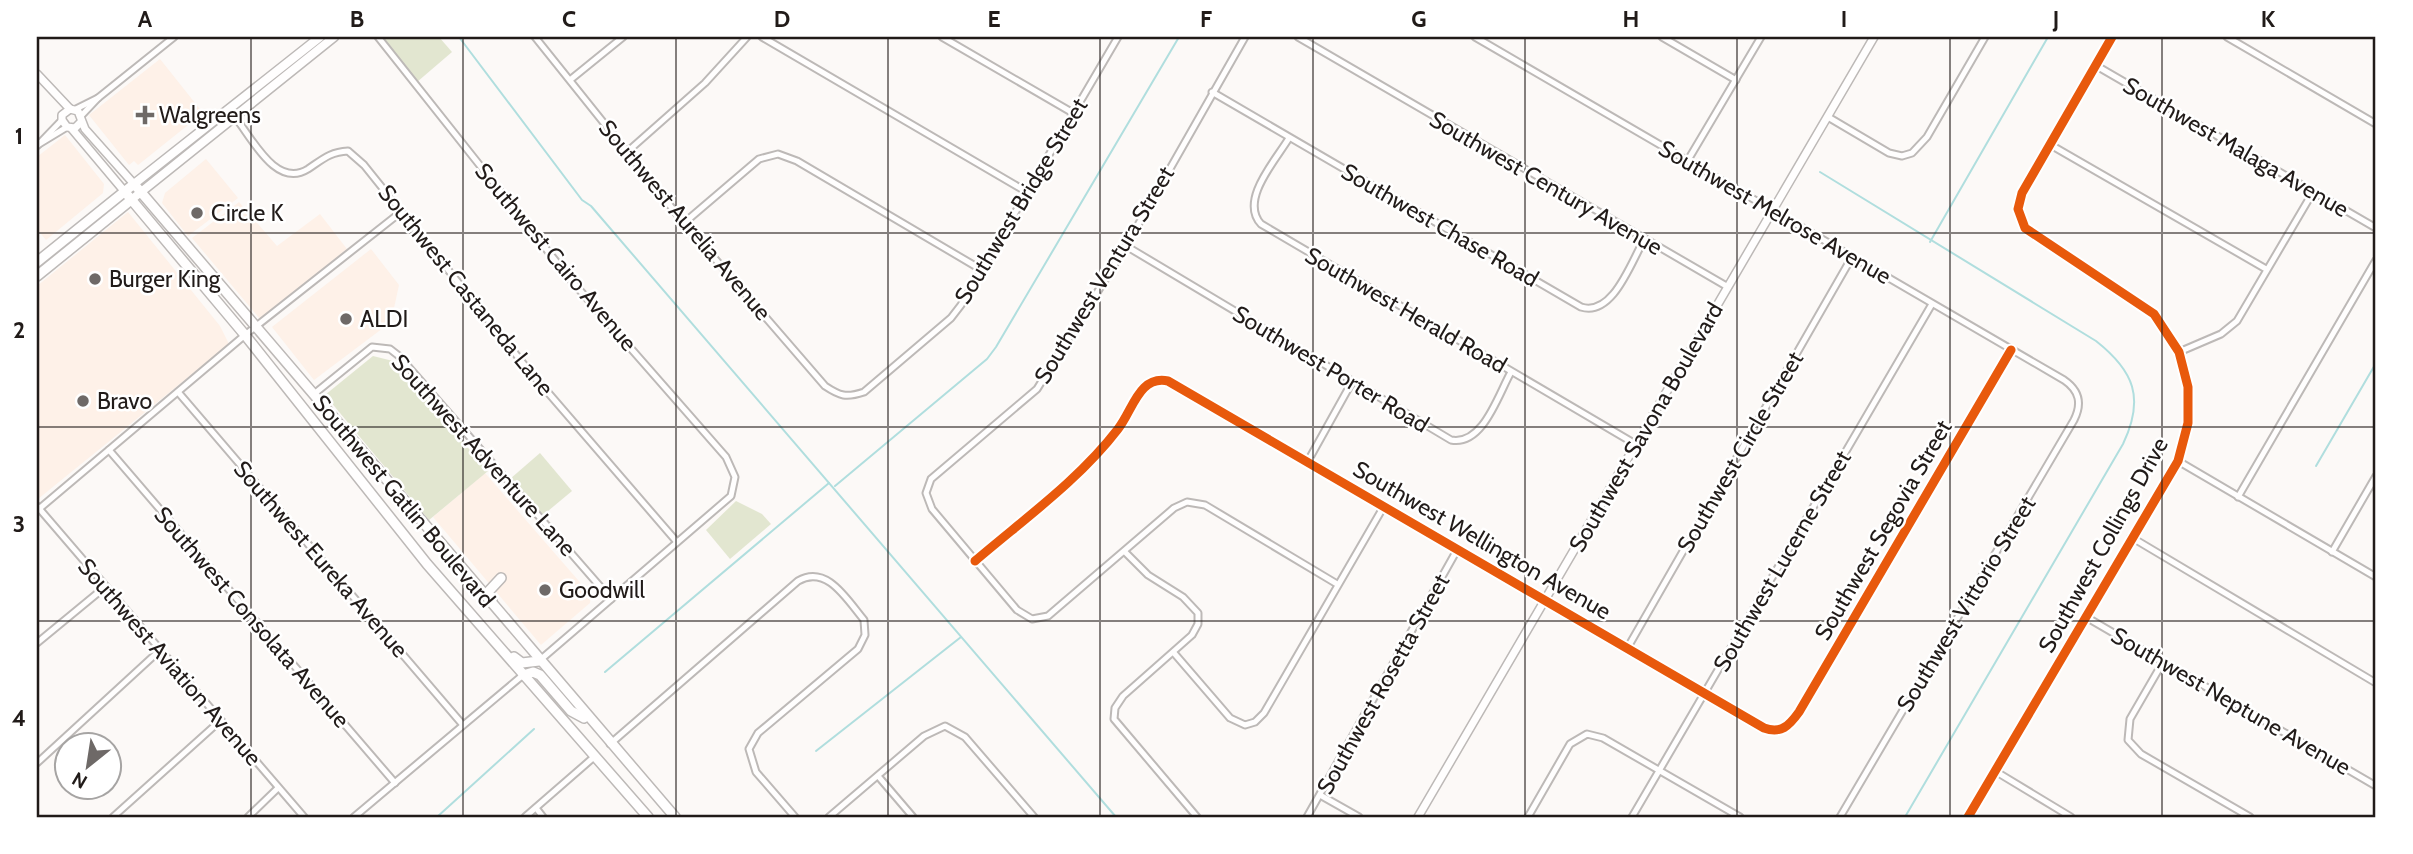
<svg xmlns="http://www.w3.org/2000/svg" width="2413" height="854" font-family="Cabin,sans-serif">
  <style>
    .commercial { fill: #fef1e8 }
    .green { fill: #e2e6d0 }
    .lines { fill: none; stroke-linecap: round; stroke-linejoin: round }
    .stream { stroke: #b0dede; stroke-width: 2 }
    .minor-casing { stroke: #bdb9b7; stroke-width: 9 }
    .tertiary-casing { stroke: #bdb9b7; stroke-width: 10 }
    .secondary-casing { stroke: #bdb9b7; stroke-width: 11 }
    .primary-casing { stroke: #bdb9b7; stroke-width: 12 }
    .minor { stroke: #fffefe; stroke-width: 5 }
    .tertiary { stroke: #fffefe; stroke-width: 7 }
    .secondary { stroke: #fffefe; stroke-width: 8 }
    .primary { stroke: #fffefe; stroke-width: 9 }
    .cycleway-casing { stroke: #fff; stroke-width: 13 }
    .cycleway { stroke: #e8590c; stroke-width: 9 }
    .grid { fill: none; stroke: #211b19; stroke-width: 2; stroke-opacity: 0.55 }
    .poi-dot { fill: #6e6967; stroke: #fff; stroke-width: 2.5 }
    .labels { text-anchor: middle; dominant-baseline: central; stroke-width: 5; stroke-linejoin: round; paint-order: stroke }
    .poi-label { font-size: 23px; fill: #211b19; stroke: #fff; text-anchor: start }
    .street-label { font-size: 23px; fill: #211b19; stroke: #fff }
    .neatline { fill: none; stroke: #211b19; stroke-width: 2.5 }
    .grid-label { font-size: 23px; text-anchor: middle; font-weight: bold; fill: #211b19 }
  </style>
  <rect width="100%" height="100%" fill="#fcf9f7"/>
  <g class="commercial">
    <polygon points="160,59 203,113 138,165 134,161 129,165 89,115"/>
    <polygon points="65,135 104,184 103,193 46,240 37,229 37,157"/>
    <polygon points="206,159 238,198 188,236 162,203 165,193"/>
    <polygon points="239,202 277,246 320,214 347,249 260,319 192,238"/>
    <polygon points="128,212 220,326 229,344 38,499 37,286"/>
    <polygon points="371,249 399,285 391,322 314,380 272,327"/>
    <polygon points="485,473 591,595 590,603 541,645 433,517"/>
  </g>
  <g class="green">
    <polygon points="382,37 439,37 452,52 417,82"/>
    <polygon points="373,356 393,361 488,471 429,520 325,395"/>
    <polygon points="540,453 572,491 542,516 510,479"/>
    <polygon points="736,501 762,514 771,524 730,559 706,530"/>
  </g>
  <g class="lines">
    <g class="stream">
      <polyline points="459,37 582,200 591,206 1116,817"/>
      <path d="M1820 172 2096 341C2134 371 2145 398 2123 444L1905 817"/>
      <polyline points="1930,242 2048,37"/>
      <polyline points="2316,466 2376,363"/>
      <polyline points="835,486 987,359 996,347 1179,37"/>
      <polyline points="605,672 829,483"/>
      <polyline points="816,751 961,637"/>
      <polyline points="437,817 534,729"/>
    </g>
    <defs>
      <g id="minor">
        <polyline points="378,37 570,279 726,457 735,477 731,496 539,661"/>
        <path d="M535 37 684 223 825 386C840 396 846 398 864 392L951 318 961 305 1118 37"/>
        <polyline points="762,37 1027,192"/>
        <polyline points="942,37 1073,113"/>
        <polyline points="1245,37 1126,246 1037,389 931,479 926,493 932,509 1017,610 1032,619 1048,616 1174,508 1187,502 1205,505 1337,584"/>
        <polyline points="1298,37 1728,287"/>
        <path d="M1475 37 2064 380C2080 391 2082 404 2074 420L1840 817"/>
        <polyline points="1662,37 1736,80"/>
        <polyline points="2227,37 2376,124"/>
        <polyline points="2095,65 2376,228"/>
        <polyline points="570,80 623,37"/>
        <path d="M1212 92 1581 307C1613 317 1631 262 1644 240"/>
        <polyline points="76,109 98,98"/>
        <polyline points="81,116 98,98 174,37"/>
        <path d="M235 117C252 138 276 189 308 169 323 159 330 152 348 151L364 165 526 367 677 542"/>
        <polyline points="1828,117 1889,153 1902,156 1912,153 1927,137 1985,37"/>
        <path d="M1289 138C1276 160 1239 200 1261 224L1637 445"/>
        <polyline points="39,144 67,127"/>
        <polyline points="2049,144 2266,269"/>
        <polyline points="37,146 62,120"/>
        <polyline points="627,152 705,83 747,37"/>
        <polyline points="1688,160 1761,37"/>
        <polyline points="684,223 759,159 778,154 797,161 982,270"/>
        <path d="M1126 246 1451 440C1483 446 1498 395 1511 372"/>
        <polyline points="2179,352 2221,334 2237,321 2313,192"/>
        <polyline points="178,392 463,725"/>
        <polyline points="314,394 372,347 390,349 399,356 611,599"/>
        <polyline points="109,450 395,783"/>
        <polyline points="1308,461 1352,382"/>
        <polyline points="2178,461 2376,577"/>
        <polyline points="2238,497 2376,260"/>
        <polyline points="37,506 304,817"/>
        <polyline points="39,509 245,335 401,212"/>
        <polyline points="2131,537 2376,683"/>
        <polyline points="1125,552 1148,575 1183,597 1198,613 1198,624 1192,635 1123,696 1115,708 1114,719 1197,817"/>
        <polyline points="2332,552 2376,476"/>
        <path d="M975 561C1024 519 1079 480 1118 429 1133 410 1139 375 1168 381L1764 728C1781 734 1789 726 1799 712L2011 350"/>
        <polyline points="2086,617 2376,786"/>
        <polyline points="37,643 105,587"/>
        <polyline points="1628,647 1852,257"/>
        <polyline points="1174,653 1230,718 1245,725 1255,722 1264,713 1384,506"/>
        <polyline points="2163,662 2130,719 2128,740 2141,754 2250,817"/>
        <path d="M610 744 798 581C827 564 847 600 864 620L865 635 858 649 758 733 749 749 756 772 795 817"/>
        <polyline points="37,763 159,651"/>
        <polyline points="1995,771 2071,817"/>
        <polyline points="878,776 913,817"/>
        <polyline points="1320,795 1359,817"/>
        <polyline points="536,808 543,817"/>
        <polyline points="113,817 221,720"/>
        <polyline points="248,817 278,788"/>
        <polyline points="354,817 523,675"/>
        <polyline points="525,817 594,757"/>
        <polyline points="829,817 924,736 945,726 965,737 1034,817"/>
        <polyline points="1307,817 1457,550"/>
        <polyline points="1528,817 1570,744 1587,734 1603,738 1740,817"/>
        <polyline points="1632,817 1932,304"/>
        <polyline points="1968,817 2178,461 2188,423 2188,387 2179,352 2154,314 2025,228 2018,209 2022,193 2112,37"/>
      </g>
      <g id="tertiary">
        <polyline points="37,74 70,109"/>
        <polyline points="81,122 75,128 67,127 62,120 62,115 70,109 78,111 85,129 134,184"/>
        <polyline points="72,129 125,192"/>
        <polyline points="1418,817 1874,37"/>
      </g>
      <g id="secondary">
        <polyline points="134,184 320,37"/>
        <polyline points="131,200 334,37"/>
      </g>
      <g id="primary">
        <polyline points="125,192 245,335 427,564 648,817"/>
        <polyline points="37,262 134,184 675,817"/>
        <polyline points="37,276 131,200"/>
        <polyline points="492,599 488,592 501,578"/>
        <polyline points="514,657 522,663 539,661"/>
        <polyline points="523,675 533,672 540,675 571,711 584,718"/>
      </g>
    </defs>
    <use href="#minor" class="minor-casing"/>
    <use href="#tertiary" class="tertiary-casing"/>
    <use href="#secondary" class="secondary-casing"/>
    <use href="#primary" class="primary-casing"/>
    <use href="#minor" class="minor"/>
    <use href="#tertiary" class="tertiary"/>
    <use href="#secondary" class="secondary"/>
    <use href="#primary" class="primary"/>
    <defs>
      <g id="cycleway">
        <path d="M975 561C1024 519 1079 480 1118 429 1133 410 1139 375 1168 381L1764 728C1781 734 1789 726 1799 712L2011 350"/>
        <polyline points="1968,817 2178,461 2188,423 2188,387 2179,352 2154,314 2025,228 2018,209 2022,193 2112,37"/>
      </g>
    </defs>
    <use href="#cycleway" class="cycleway-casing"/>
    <use href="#cycleway" class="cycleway"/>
  </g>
  <path class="grid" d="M251 37V817M463 37V817M676 37V817M888 37V817M1100 37V817M1313 37V817M1525 37V817M1737 37V817M1950 37V817M2162 37V817M37 233H2376M37 427H2376M37 621H2376"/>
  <g class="poi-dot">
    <path d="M141.5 104.5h7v7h7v7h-7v7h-7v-7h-7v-7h7z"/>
    <circle cx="197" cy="213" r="7"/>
    <circle cx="95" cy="279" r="7"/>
    <circle cx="346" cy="319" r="7"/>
    <circle cx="83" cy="401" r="7"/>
    <circle cx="545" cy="590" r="7"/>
  </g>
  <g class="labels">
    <g class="poi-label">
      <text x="159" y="115">Walgreens</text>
      <text x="211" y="213">Circle K</text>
      <text x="109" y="279">Burger King</text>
      <text x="360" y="319">ALDI</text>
      <text x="97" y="401">Bravo</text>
      <text x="559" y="590">Goodwill</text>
    </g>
    <g class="street-label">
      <text transform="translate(2236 147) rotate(30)">Southwest Malaga Avenue</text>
      <text transform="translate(1546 183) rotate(30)">Southwest Century Avenue</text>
      <text transform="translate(1021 201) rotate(-59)">Southwest Bridge Street</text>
      <text transform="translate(1775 212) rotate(30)">Southwest Melrose Avenue</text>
      <text transform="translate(685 220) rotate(50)">Southwest Aurelia Avenue</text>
      <text transform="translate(1440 225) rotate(30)">Southwest Chase Road</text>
      <text transform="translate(556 257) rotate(50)">Southwest Cairo Avenue</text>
      <text transform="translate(1104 275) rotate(-59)">Southwest Ventura Street</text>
      <text transform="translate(466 290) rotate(51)">Southwest Castaneda Lane</text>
      <text transform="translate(1406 310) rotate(30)">Southwest Herald Road</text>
      <text transform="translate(1331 369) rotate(31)">Southwest Porter Road</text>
      <text transform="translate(1646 427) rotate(-60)">Southwest Savona Boulevard</text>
      <text transform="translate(1740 452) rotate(-60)">Southwest Circle Street</text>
      <text transform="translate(484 455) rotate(48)">Southwest Adventure Lane</text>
      <text transform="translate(404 501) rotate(50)">Southwest Gatlin Boulevard</text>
      <text transform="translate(1883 530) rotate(-60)">Southwest Segovia Street</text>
      <text transform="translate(1482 540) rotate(30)">Southwest Wellington Avenue</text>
      <text transform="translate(2103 545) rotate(-61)">Southwest Collings Drive</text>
      <text transform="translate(321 559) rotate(49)">Southwest Eureka Avenue</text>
      <text transform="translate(1782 561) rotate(-60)">Southwest Lucerne Street</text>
      <text transform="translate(1966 604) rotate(-59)">Southwest Vittorio Street</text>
      <text transform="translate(252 617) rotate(49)">Southwest Consolata Avenue</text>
      <text transform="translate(170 662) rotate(49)">Southwest Aviation Avenue</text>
      <text transform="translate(1383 684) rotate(-61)">Southwest Rosetta Street</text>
      <text transform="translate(2231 701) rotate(30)">Southwest Neptune Avenue</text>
    </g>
  </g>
  <rect width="2413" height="854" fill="none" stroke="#ffffff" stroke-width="77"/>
  <g transform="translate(88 766) rotate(210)"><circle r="33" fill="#ffffff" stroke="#a6a4a3" stroke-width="2"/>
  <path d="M0-5L12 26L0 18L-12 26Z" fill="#6e6967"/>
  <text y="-10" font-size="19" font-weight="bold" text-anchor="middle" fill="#211b19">N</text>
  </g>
  <rect x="38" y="38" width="2336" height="778" class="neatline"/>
  <g class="grid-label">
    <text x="145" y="27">A</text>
    <text x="357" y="27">B</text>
    <text x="569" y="27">C</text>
    <text x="782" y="27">D</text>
    <text x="994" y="27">E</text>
    <text x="1206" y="27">F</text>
    <text x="1419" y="27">G</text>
    <text x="1631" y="27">H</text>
    <text x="1844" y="27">I</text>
    <text x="2056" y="27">J</text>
    <text x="2268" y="27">K</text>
    <text x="19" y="144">1</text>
    <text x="19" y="338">2</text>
    <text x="19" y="532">3</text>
    <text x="19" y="726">4</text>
  </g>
</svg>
